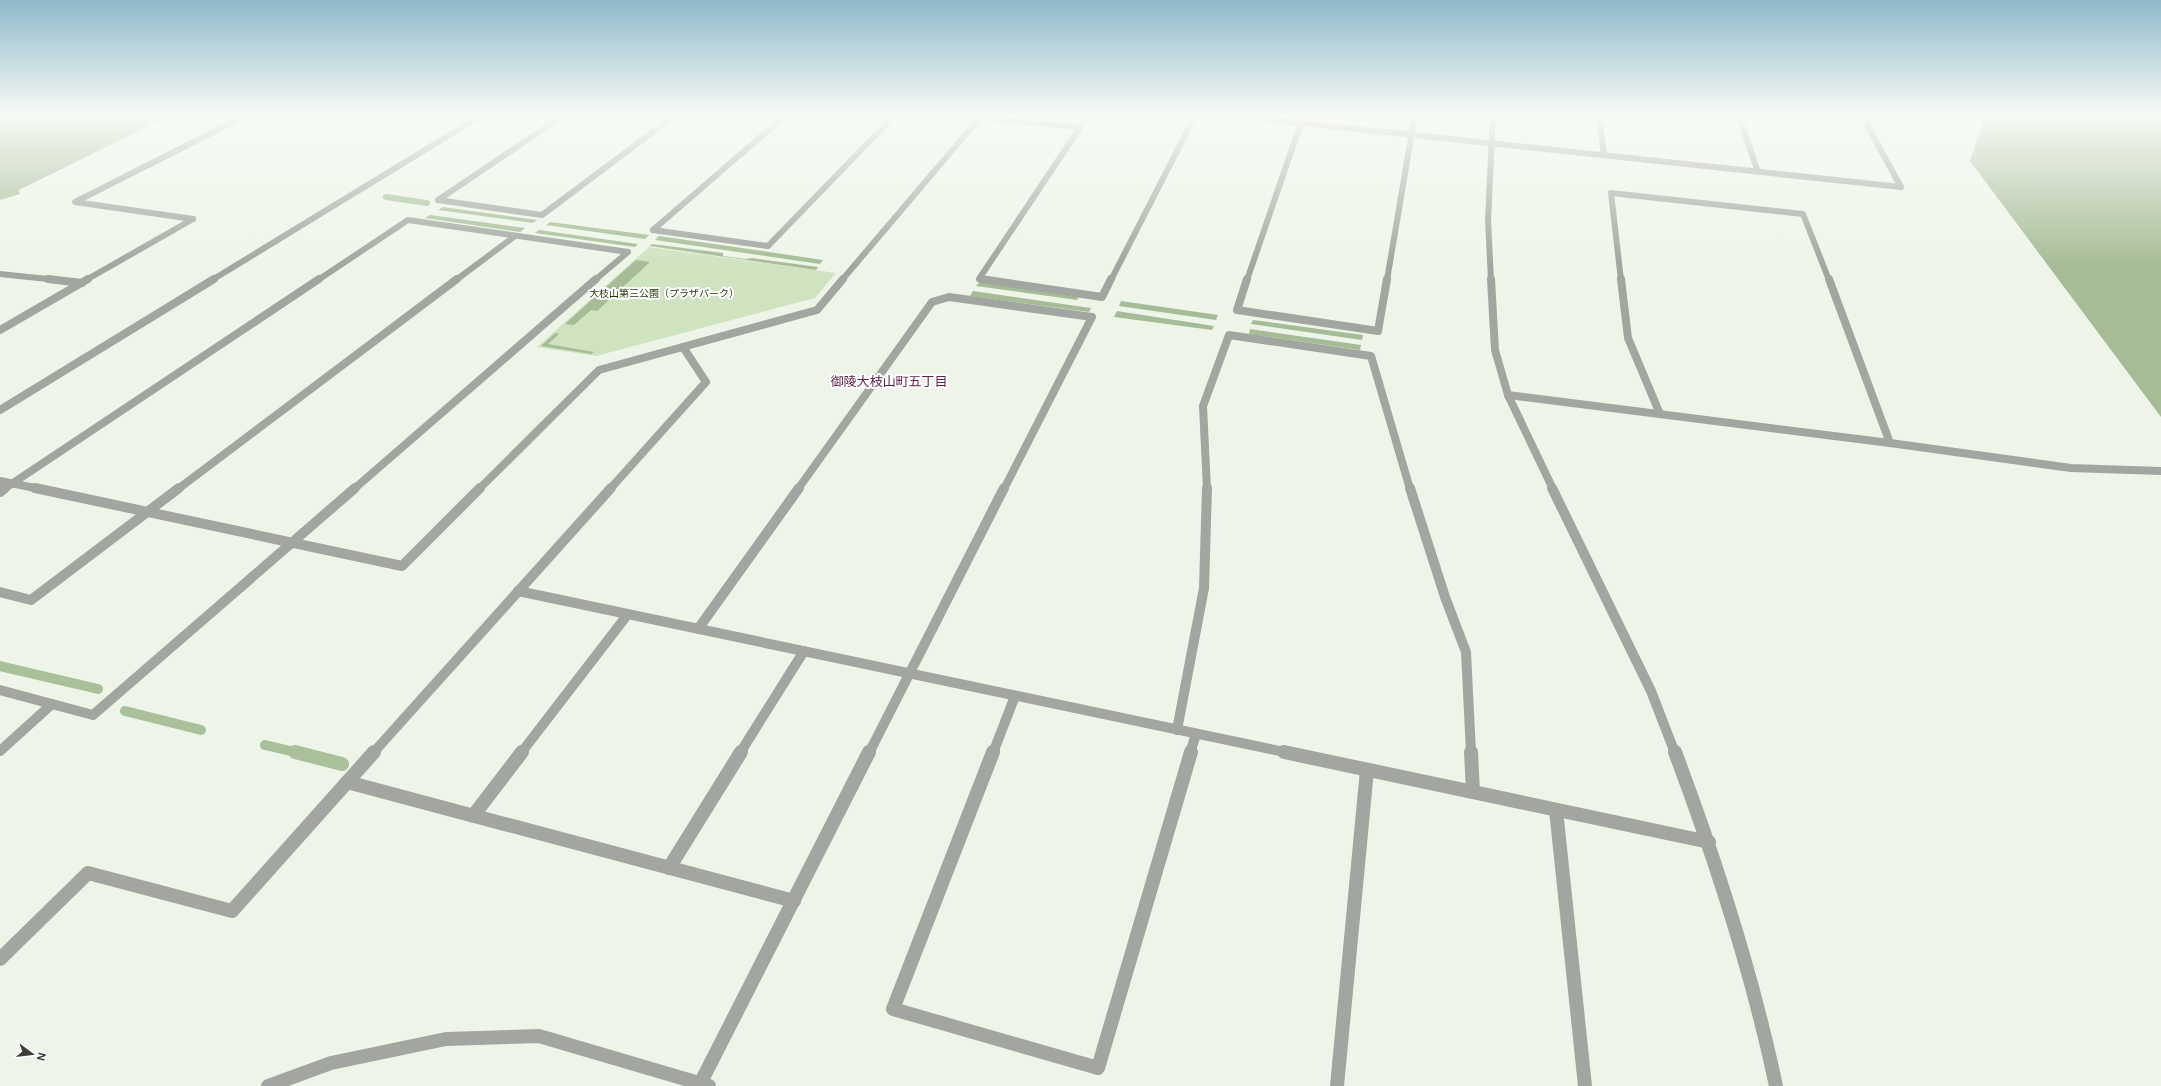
<svg xmlns="http://www.w3.org/2000/svg" width="2161" height="1086" font-family="'DM Sans','Noto Sans JP',sans-serif">
  <style>
    .green { fill: #cfe3c0 }
    .forest { fill: #a6bc97 }
    .lines { fill: none; stroke-linecap: round; stroke-linejoin: round }
    .stream-far2 { stroke: #aac09b; stroke-width: 6 }
    .stream-far1 { stroke: #aac09b; stroke-width: 10 }
    .stream { stroke: #aac09b; stroke-width: 14 }
    .minor-far3 { stroke: #a3a6a0; stroke-width: 6 }
    .minor-far2 { stroke: #a3a6a0; stroke-width: 8 }
    .minor-far1 { stroke: #a3a6a0; stroke-width: 10 }
    .minor { stroke: #a3a6a0; stroke-width: 14 }
    .tertiary-far3 { stroke: #a3a6a0; stroke-width: 6 }
    .tertiary-far2 { stroke: #a3a6a0; stroke-width: 8 }
    .tertiary-far1 { stroke: #a3a6a0; stroke-width: 10 }
    .tertiary { stroke: #a3a6a0; stroke-width: 14 }
    .labels { text-anchor: middle; dominant-baseline: central; stroke-width: 4; stroke-linejoin: round; paint-order: stroke }
    .far-park-label { font-size: 10px; fill: #1b3500; stroke: #fff }
    .neighbourhood-label { font-size: 13px; fill: #5e234b; stroke: #fff }
  </style>
  <rect width="100%" height="100%" fill="#eef5e8"/>
  <polygon class="green" points="649,247 836,273 815,298 596,356 537,347"/>
  <g class="forest">
    <polygon points="0,114 173,114 19,190 20,194 0,200"/>
    <polygon points="1986,114 2161,114 2161,417 1970,161"/>
    <polygon points="443,207 537,220 533,223 438,210"/>
    <polygon points="430,215 525,228 520,232 425,218"/>
    <polygon points="550,222 649,235 645,239 546,225"/>
    <polygon points="539,230 638,244 635,247 535,233"/>
    <polygon points="659,236 823,260 820,264 655,240"/>
    <polygon points="652,244 723,253 723,256 746,259 751,258 818,267 816,270 649,246"/>
    <polygon points="636,260 650,262 597,311 591,310 574,325 565,324"/>
    <polygon points="980,282 1079,296 1077,300 976,286"/>
    <polygon points="973,291 1091,308 1089,312 970,296"/>
    <polygon points="1121,301 1218,315 1216,320 1119,306"/>
    <polygon points="1117,311 1214,326 1212,330 1114,317"/>
    <polygon points="1253,320 1363,335 1362,340 1251,324"/>
    <polygon points="1250,329 1361,345 1360,350 1249,334"/>
    <polygon points="555,333 559,334 548,344 594,352 591,354 541,346"/>
  </g>
  <g class="lines">
    <polyline class="stream-far2" points="386,197 427,203"/>
    <g class="stream-far1">
      <polyline points="0,666 98,689"/>
      <polyline points="125,711 201,730"/>
      <polyline points="265,745 299,753"/>
    </g>
    <polyline class="stream" points="295,752 342,764"/>
    <g class="minor-far3">
      <polyline points="395,114 398,114"/>
      <polyline points="1217,114 1901,187"/>
      <polyline points="1599,114 1604,155"/>
      <polyline points="1738,114 1758,172"/>
      <polyline points="1878,114 1867,125 1901,187"/>
      <polyline points="980,118 1080,127"/>
      <polyline points="438,200 542,215 677,114"/>
      <polyline points="438,200 566,114"/>
      <polyline points="193,219 75,202 249,114"/>
      <polyline points="653,230 768,246 896,114"/>
      <polyline points="653,230 787,114"/>
      <polyline points="0,274 57,280"/>
      <polyline points="86,280 193,219"/>
      <polyline points="318,280 408,220 628,252"/>
      <polyline points="456,280 515,236"/>
      <polyline points="595,280 628,252"/>
      <polyline points="842,280 983,114"/>
      <polyline points="988,280 979,279 1089,114"/>
      <polyline points="1111,280 1196,114"/>
      <polyline points="1247,280 1304,114"/>
      <polyline points="1387,280 1415,114"/>
      <polyline points="1621,280 1611,193 1803,214 1829,280"/>
    </g>
    <g class="minor-far2">
      <polyline points="48,279 82,283"/>
      <polyline points="981,279 1102,297 1111,279"/>
      <polyline points="1247,279 1237,310 1378,331 1387,279"/>
      <polyline points="1621,279 1628,338 1660,414"/>
      <polyline points="1829,279 1890,443"/>
      <polyline points="0,330 88,279"/>
      <polyline points="1508,395 1890,443 2071,468 2161,471"/>
      <polyline points="0,481 40,489"/>
      <polyline points="4,489 319,279"/>
      <polyline points="178,489 457,279"/>
      <polyline points="354,489 596,279"/>
      <polyline points="479,489 599,370 817,310 843,279"/>
      <polyline points="610,489 706,382 683,347"/>
      <polyline points="798,489 932,302 949,297 1092,317 1004,489"/>
      <polyline points="1207,489 1203,406 1229,335 1371,356 1410,489"/>
    </g>
    <g class="minor-far1">
      <polyline points="35,488 402,566 480,488"/>
      <polyline points="1410,488 1445,597 1466,652 1471,753"/>
      <polyline points="0,492 5,488"/>
      <polyline points="518,591 1289,753"/>
      <polyline points="0,592 31,600 179,488"/>
      <polyline points="698,629 799,488"/>
      <polyline points="0,690 93,715 355,488"/>
      <polyline points="1177,730 1204,588 1207,488"/>
      <polyline points="0,751 52,704"/>
      <polyline points="373,753 611,488"/>
      <polyline points="521,753 628,614"/>
      <polyline points="740,753 804,651"/>
      <polyline points="869,753 1004,488"/>
      <polyline points="993,753 1015,696"/>
      <polyline points="1190,753 1196,734"/>
    </g>
    <g class="minor">
      <polyline points="993,752 893,1009 1098,1068 1191,752"/>
      <polyline points="1284,752 1709,842"/>
      <polyline points="1471,752 1473,792"/>
      <polyline points="347,782 794,901"/>
      <polyline points="1556,810 1585,1086"/>
      <polyline points="473,816 522,752"/>
      <polyline points="669,868 741,752"/>
      <polyline points="0,959 88,873 232,911 374,752"/>
      <polyline points="699,1086 869,752"/>
      <polyline points="1337,1086 1367,770"/>
    </g>
    <g class="tertiary-far3">
      <polyline points="212,280 484,114"/>
      <polyline points="1491,280 1488,220 1493,114"/>
    </g>
    <g class="tertiary-far2">
      <polyline points="1491,279 1495,350 1508,395 1553,489"/>
      <polyline points="0,410 214,279"/>
    </g>
    <polyline class="tertiary-far1" points="1552,488 1651,691 1675,753"/>
    <g class="tertiary">
      <path d="M1675 752C1716 861 1752 972 1776 1086"/>
      <polyline points="268,1086 331,1063 446,1039 539,1036 709,1086"/>
    </g>
  </g>
  <linearGradient id="sky" x2="0" y2="1"><stop stop-color="#8fb9c9"/><stop offset="0.43" stop-color="#f7faf5"/><stop offset="1" stop-color="#f7faf5" stop-opacity="0"/></linearGradient>
  <rect width="2161" height="266" fill="url(#sky)"/>
  <g class="labels">
    <g class="far-park-label">
      <text x="664" y="293">大枝山第三公園（プラザパーク）</text>
    </g>
    <g class="neighbourhood-label">
      <text x="889" y="381">御陵大枝山町五丁目</text>
    </g>
  </g>
  <g transform="translate(32 1054) rotate(105)" stroke="#ffffff" stroke-width="3" paint-order="stroke">
  <path d="M0-3L7 15L0 10L-7 15Z" fill="#3a3d38"/>
  <text y="-6" font-size="11" font-weight="bold" text-anchor="middle" fill="#3a3d38">N</text>
  </g>
</svg>
